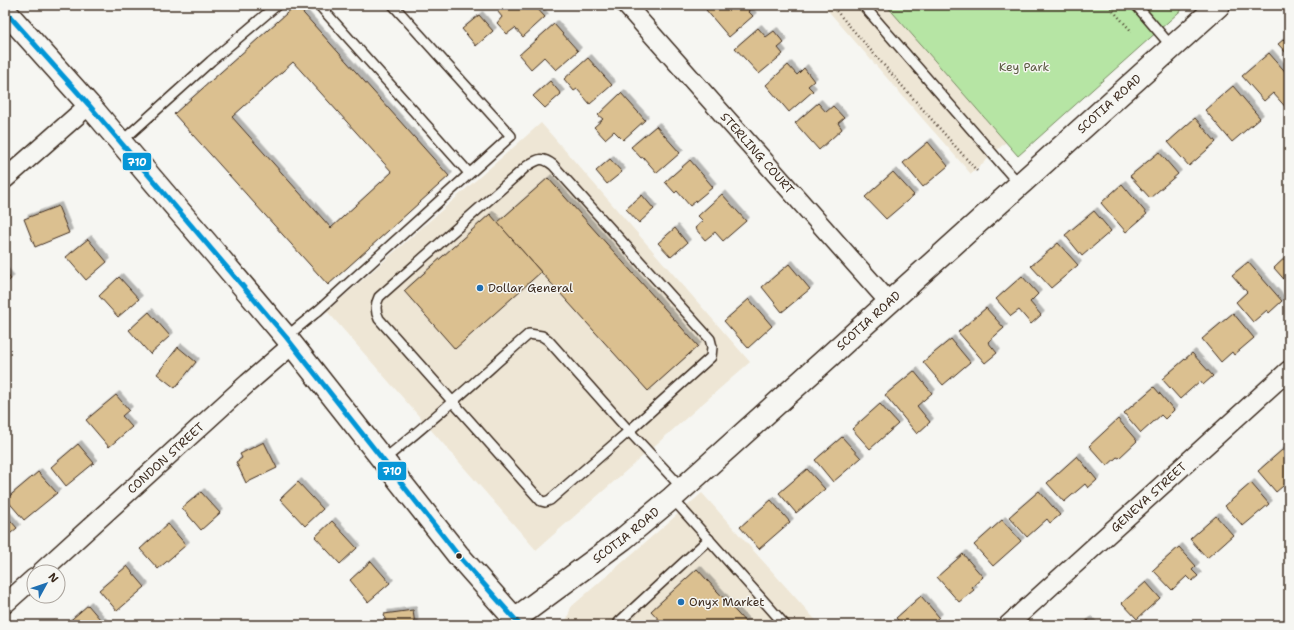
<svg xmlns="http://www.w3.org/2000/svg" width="1294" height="630" font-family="'Shantell Sans',sans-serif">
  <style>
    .built { fill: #eee6d5 }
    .green { fill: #b6e5a4; stroke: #788861 }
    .building { fill: #dbc090; stroke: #3b2a1e; fill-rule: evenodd; filter: url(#shadow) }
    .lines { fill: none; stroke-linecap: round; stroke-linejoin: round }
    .lane-casing { stroke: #3b2a1e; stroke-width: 12 }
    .street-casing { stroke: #3b2a1e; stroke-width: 21 }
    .secondary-casing { stroke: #3b2a1e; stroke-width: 25 }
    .path { stroke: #3b2a1e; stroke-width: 2.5; stroke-dasharray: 1 3; stroke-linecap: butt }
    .lane { stroke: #f6f6f2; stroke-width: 9 }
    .street { stroke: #f6f6f2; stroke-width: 18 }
    .secondary { stroke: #f6f6f2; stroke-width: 22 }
    .bus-1-casing { stroke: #f6f6f2; stroke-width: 8 }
    .bus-1 { stroke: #0696d7; stroke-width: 5 }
    .poi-dot { fill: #1f6fb2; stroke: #f6f6f2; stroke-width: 1.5 }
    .bus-dot { fill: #3b2a1e; stroke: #f6f6f2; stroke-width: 1.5 }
    .labels { text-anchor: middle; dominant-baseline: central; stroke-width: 3; stroke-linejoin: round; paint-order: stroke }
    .park-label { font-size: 12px; fill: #5a5940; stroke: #f6f6f2 }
    .street-label { font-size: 12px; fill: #3b2a1e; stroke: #f6f6f2 }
    .poi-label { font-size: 12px; fill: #3b2a1e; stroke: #f6f6f2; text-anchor: start }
    .line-badge { stroke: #f6f6f2; stroke-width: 1.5 }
    .badge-label { font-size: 11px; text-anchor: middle; font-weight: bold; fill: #fff }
  </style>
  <defs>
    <filter id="shadow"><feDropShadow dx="3.5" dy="-3.5" stdDeviation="0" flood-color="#0004"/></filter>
  </defs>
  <rect width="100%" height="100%" fill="#f6f6f2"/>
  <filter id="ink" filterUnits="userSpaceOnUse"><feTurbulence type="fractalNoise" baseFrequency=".025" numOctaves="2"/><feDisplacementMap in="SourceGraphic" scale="8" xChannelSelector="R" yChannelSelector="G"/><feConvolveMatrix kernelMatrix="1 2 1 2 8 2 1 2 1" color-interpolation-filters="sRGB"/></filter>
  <g filter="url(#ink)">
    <g class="built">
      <polygon points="823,5 886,5 1006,142 971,174"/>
      <polygon points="541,123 750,362 536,550 327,311"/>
      <polygon points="702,493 820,625 565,625 571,607"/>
    </g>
    <polygon class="green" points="886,5 1187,5 1018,156"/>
    <g class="building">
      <path d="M296 5 449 176 328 285 174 114ZM293 62 392 172 331 228 232 117Z"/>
      <polygon points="505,5 534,5 545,17 523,37 515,28 507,34 497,23 502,17 498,12"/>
      <polygon points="711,5 755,5 748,11 753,16 729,37 706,10"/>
      <polygon points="479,15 493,31 476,46 462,29"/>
      <polygon points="554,24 578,51 556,70 544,57 531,69 519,55"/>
      <polygon points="758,28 766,37 774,31 784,43 778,48 783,54 759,74 735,48"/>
      <polygon points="1289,35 1289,56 1278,44"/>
      <polygon points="1269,53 1289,76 1289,111 1273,93 1264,101 1242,76"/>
      <polygon points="588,58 612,85 590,104 577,89 574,91 564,79"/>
      <polygon points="788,65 797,75 804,68 814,81 808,86 813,91 789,112 766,85"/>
      <polygon points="550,81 561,94 545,108 533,96"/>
      <polygon points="1233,86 1260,118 1232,142 1205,110"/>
      <polygon points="621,93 645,120 623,140 614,131 605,139 594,127 603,119 598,115"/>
      <polygon points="818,103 826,112 833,106 844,118 838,123 842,129 819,150 795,123"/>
      <polygon points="1195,118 1216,142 1189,166 1168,142"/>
      <polygon points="656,126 680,153 657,173 643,157 641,158 631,147"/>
      <polygon points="928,142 948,166 923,187 903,163"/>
      <polygon points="1159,152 1178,174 1150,198 1130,176"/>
      <polygon points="610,159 622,172 607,184 596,171"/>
      <polygon points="690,160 713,187 690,206 677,191 675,193 665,182"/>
      <polygon points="893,172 914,195 886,219 865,197"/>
      <polygon points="548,178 698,346 648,391 497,223"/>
      <polygon points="1122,184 1147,214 1126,232 1101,203"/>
      <polygon points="722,194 746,221 723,241 715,232 705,240 695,228 703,221 698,216"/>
      <polygon points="642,195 654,209 639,223 626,209"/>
      <polygon points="58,206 69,233 35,247 24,219"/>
      <polygon points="1094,211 1111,231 1082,256 1065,235"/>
      <polygon points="490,214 541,272 455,349 404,291"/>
      <polygon points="675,228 687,243 671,257 658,243"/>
      <polygon points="88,239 107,262 86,280 66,257"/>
      <polygon points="1058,243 1078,265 1051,288 1031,266"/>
      <polygon points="1289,254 1289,285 1274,268"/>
      <polygon points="1248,262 1282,301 1269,313 1267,310 1253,322 1236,302 1247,292 1232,275"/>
      <polygon points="789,264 810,289 782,312 762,287"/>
      <polygon points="5,272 11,279 5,284"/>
      <polygon points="1022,276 1038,294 1030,302 1041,315 1031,324 1019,310 1011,316 996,299"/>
      <polygon points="119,277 139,299 118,317 99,296"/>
      <polygon points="749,299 772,326 748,348 724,321"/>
      <polygon points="986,308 1004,328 988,342 997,353 985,363 958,332"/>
      <polygon points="149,312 170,336 150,354 129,330"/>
      <polygon points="1233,313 1254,338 1234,355 1232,352 1221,362 1202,339"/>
      <polygon points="951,339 970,362 943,385 923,362"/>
      <polygon points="178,347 196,362 175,388 157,374"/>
      <polygon points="1192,353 1213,376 1203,385 1200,381 1180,399 1162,379"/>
      <polygon points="914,371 932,393 917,406 930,422 917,434 885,395"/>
      <polygon points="1154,387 1174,410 1165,419 1161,415 1141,433 1124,413"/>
      <polygon points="116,395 129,410 122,416 132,427 109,447 86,420"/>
      <polygon points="880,404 898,424 870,449 852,429"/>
      <polygon points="1118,419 1137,441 1119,458 1117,457 1107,466 1089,446"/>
      <polygon points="842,437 861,458 833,482 815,460"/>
      <polygon points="264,442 277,468 246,483 236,462 242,458 240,454"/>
      <polygon points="78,444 94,463 66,486 51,467"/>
      <polygon points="1282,450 1289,458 1289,481 1276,492 1258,471"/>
      <polygon points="1077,456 1097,480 1088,488 1085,484 1064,502 1047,483"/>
      <polygon points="807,469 825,489 796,513 779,493"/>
      <polygon points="38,472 57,493 24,520 6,499"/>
      <polygon points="298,482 323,509 305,526 280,499"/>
      <polygon points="1251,483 1269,504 1243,526 1225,506"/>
      <polygon points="1039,491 1060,515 1050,523 1047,519 1027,537 1009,517"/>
      <polygon points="201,492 220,513 201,530 182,508"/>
      <polygon points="771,500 790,522 759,549 740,527"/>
      <polygon points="5,514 17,528 5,538"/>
      <polygon points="1216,516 1233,535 1207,558 1190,539"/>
      <polygon points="1002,520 1021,541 993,566 974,545"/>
      <polygon points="332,521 357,548 340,564 315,537"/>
      <polygon points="168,524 186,545 158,569 140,549"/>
      <polygon points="1179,547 1196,566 1192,570 1198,576 1192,581 1187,576 1172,590 1153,570"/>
      <polygon points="963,554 983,577 972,587 974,590 959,602 937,577"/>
      <polygon points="371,561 390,583 368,602 350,580"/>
      <polygon points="127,566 145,587 117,611 99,590"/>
      <polygon points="697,569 748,625 664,625 651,611"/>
      <polygon points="1146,582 1160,598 1137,619 1122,603"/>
      <polygon points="921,596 939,617 930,625 902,625 896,618"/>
      <polygon points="88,605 105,625 65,625"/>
      <polygon points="413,610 415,625 386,625 384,614"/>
      <polygon points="1088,620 1093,625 1082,625"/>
    </g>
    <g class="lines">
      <defs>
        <g id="lane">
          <polyline points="319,5 469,173"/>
          <polyline points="863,5 1019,184"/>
          <polyline points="1136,5 1172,47"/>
          <polyline points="121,142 211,61 277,5"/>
          <polyline points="286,337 319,310 511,136 393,5"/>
          <path d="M383 460C434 420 481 376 529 334L542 336 548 340 629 431 550 500 545 502 541 501 379 319C375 311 375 305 379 297L527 166C538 159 542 156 553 165L710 339 712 347 711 357 629 431 682 488"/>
          <polyline points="672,498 785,625"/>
          <polyline points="622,625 619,622 709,539"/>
        </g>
        <g id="street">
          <path id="s1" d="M626 5 889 302"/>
          <polyline points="5,179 89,105"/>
          <path id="s2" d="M41 572 248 383 292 345"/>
          <polyline points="5,604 34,578"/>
          <path id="s3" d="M1008 625 1289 370"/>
        </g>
        <g id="secondary">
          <polyline points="5,11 89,105 215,253 286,337 458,555 520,625"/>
          <path id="s4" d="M515 619 623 539 672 498 1219 5"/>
        </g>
      </defs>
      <use href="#lane" class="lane-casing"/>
      <use href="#street" class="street-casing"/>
      <use href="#secondary" class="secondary-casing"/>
      <g class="path">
        <polyline points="831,5 977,171"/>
        <polyline points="1108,5 1132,32"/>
      </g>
      <use href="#lane" class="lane"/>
      <use href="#street" class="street"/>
      <use href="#secondary" class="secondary"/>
      <defs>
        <polyline id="bus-1" points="5,11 89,105 286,337 458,555 520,625"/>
      </defs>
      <use href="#bus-1" class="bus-1-casing"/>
      <use href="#bus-1" class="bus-1"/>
    </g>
  </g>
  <g class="poi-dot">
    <circle cx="480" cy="288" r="4"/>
    <circle cx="681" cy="602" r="4"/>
  </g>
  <circle class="bus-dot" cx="459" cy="556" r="3.5"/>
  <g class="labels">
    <g class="park-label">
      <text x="1024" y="67">Key Park</text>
    </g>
    <g class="street-label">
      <text stroke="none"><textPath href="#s4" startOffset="787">SCOTIA ROAD</textPath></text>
      <text stroke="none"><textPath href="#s1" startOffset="198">STERLING COURT</textPath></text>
      <text stroke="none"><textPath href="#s4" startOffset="463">SCOTIA ROAD</textPath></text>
      <text stroke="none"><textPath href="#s2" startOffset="169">CONDON STREET</textPath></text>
      <text stroke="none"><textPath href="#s3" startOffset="190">GENEVA STREET</textPath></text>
      <text stroke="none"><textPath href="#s4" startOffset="139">SCOTIA ROAD</textPath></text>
    </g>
    <g class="poi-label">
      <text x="488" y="288">Dollar General</text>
      <text x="689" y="602">Onyx Market</text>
    </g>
  </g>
  <g class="line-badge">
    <rect x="122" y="152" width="30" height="19" rx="4" fill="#0696d7"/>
    <rect x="377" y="461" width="30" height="20" rx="4" fill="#0696d7"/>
  </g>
  <g class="badge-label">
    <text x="137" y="166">710</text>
    <text x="392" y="475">710</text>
  </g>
  <rect width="1294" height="630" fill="none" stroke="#f6f6f2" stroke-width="20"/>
  <rect x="10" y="10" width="1274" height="610" fill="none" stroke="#3b2a1e" stroke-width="1.5" filter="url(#ink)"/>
  <g transform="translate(46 584) rotate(50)"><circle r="19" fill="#f6f6f2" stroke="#aba49d"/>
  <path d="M0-3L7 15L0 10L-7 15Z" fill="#1f6fb2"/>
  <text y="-6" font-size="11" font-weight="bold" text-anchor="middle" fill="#3b2a1e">N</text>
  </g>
</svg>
